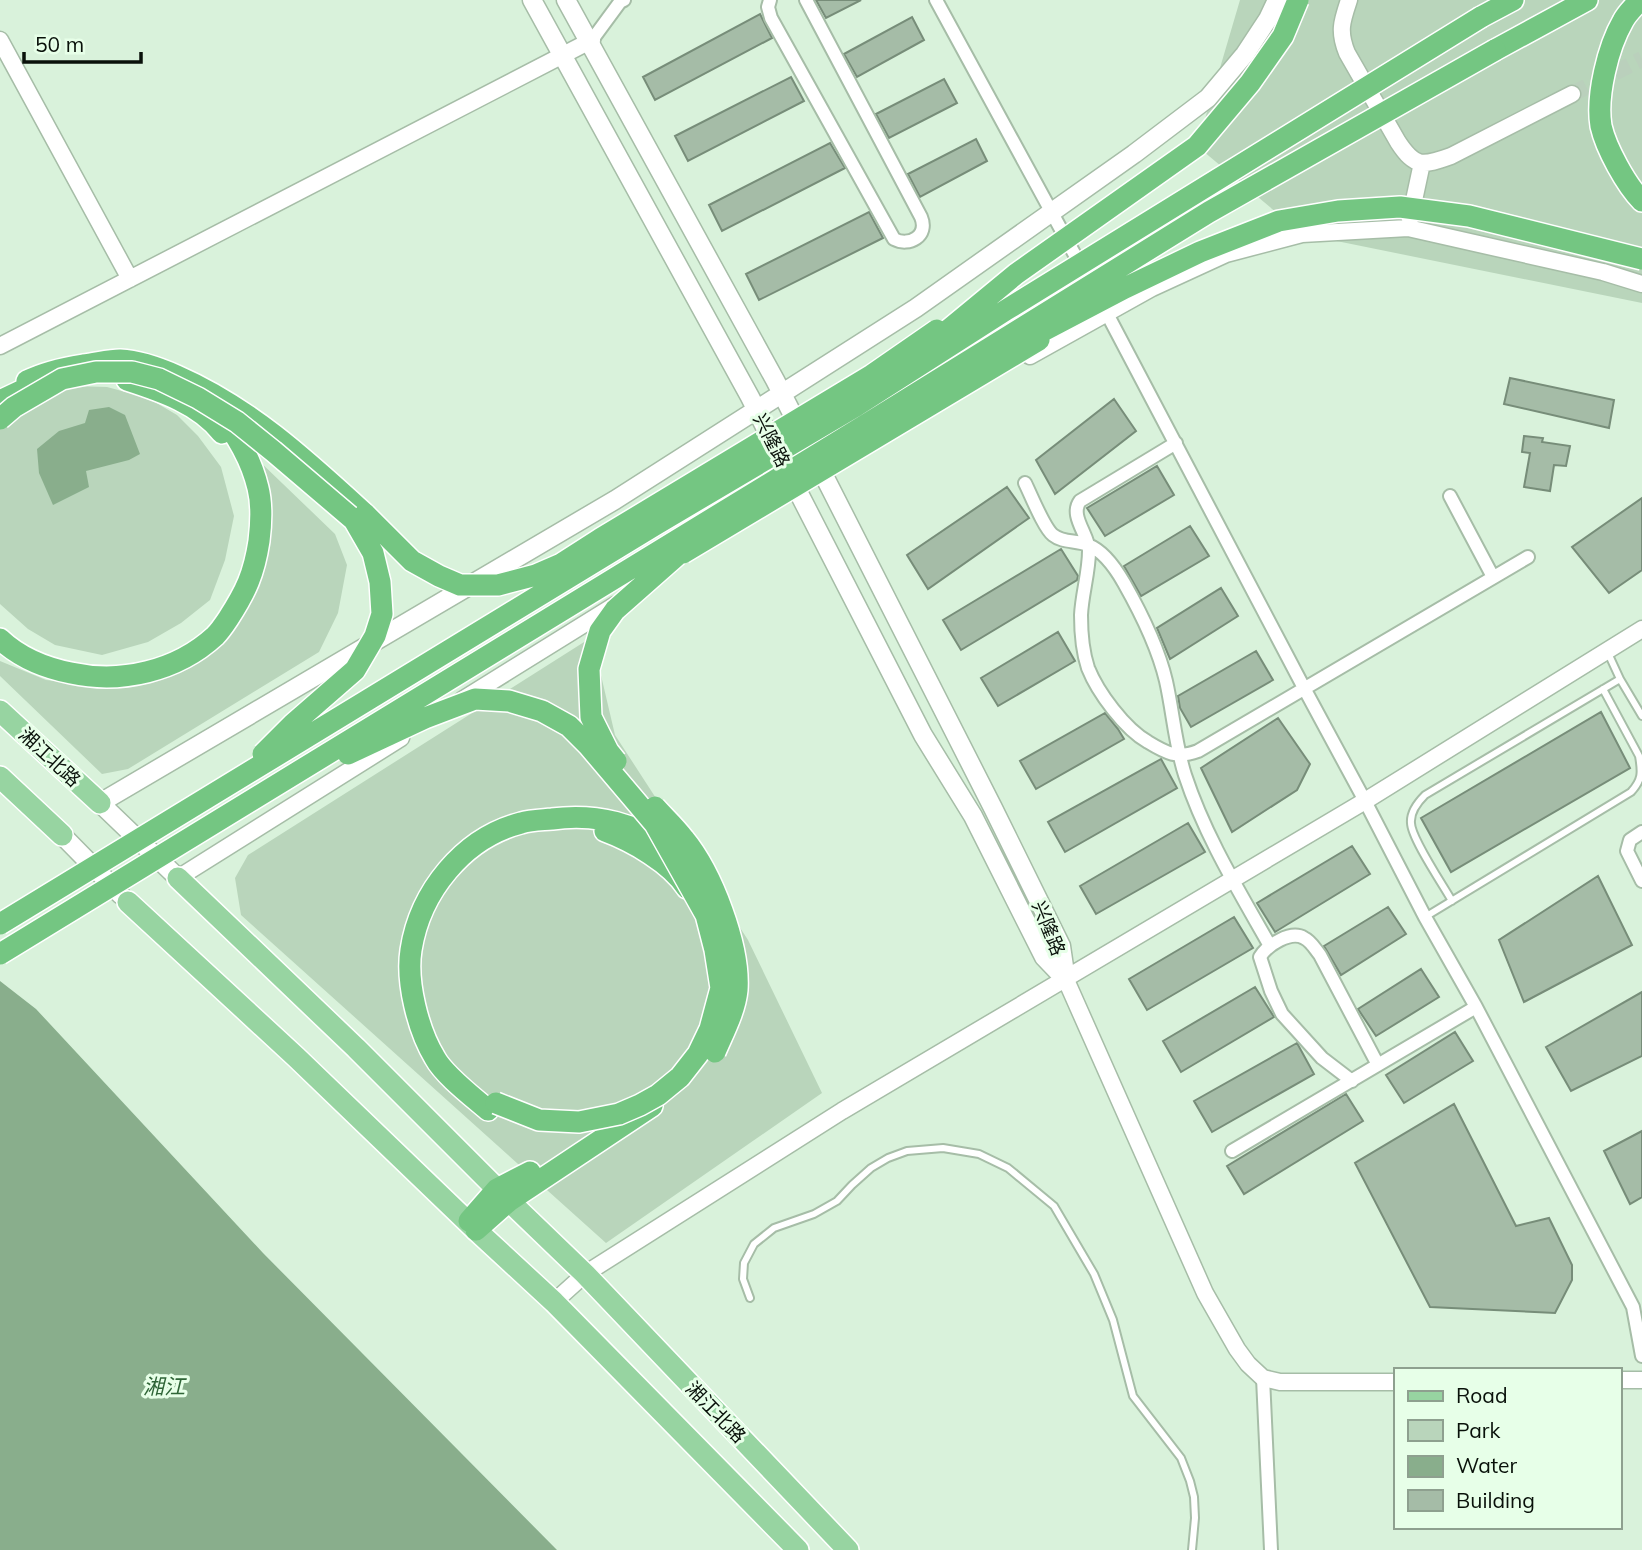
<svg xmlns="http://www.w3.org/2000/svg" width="1642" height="1550" font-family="Mulish,'Noto Sans SC',sans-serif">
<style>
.green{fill:#b9d5bb}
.water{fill:#89ae8c}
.building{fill:#a5bca7;stroke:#778d79;stroke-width:2}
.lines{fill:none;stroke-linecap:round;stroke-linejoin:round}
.tertiary-tunnel{stroke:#bad0bc;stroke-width:16;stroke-dasharray:16 8;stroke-linecap:butt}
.service-casing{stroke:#a6bda7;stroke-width:10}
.minor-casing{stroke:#a6bda7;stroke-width:16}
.tertiary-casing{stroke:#a6bda7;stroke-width:19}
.secondary-casing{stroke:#a6bda7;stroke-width:21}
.primary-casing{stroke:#fff;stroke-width:24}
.trunk-casing{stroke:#fff;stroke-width:24}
.service{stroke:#fff;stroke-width:6}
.minor{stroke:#fff;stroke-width:12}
.tertiary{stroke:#fff;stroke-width:16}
.secondary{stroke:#fff;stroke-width:18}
.primary{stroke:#97d4a1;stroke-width:21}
.trunk{stroke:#74c682;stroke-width:21}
.trunk-bridge-casing{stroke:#fff;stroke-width:24;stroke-linecap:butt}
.trunk-bridge{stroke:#74c682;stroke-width:21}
.labels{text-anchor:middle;stroke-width:6;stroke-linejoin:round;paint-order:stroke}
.street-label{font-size:19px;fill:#09110a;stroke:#e7ffe8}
.water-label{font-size:21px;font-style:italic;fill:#2f6537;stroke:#e7ffe8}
</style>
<rect width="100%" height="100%" fill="#d9f2db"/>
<path class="green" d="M1240,0h402v303l-340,-69 -105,-88z
M73,386l34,1 41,11 29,17 21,21 23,31 13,49 -9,44 -15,40 -29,23 -33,19 -46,13 -47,-10 -27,-16 -28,-25v-180l48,-31z
M256,458l79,76 12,31 -9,48 -19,39 -191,117 -26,5 -102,-98v-15l46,19 20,2h78l108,-91z
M592,637l23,98 133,205 74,153 -216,150 -365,-328 -6,-37 13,-23z"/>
<path class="water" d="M109,407l16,8 15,39 -11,6 -43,11 3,16 -36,18 -14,-32 -2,-24 22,-18 26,-8 4,-13z
M0,981l36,28 227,244 294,297h-557z"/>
<path class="building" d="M816,0h45l-35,18z
M760,14l12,24 -117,62 -12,-23z
M912,17l12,23 -67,37 -13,-23z
M791,77l13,24 -116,60 -13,-25z
M944,79l13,24 -68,35 -13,-24z
M976,139l11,22 -67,36 -12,-23z
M830,143l15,25 -123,63 -13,-26z
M869,212l14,26 -124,62 -13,-26z
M1510,378l104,22 -5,28 -105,-24z
M1114,399l22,32 -81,63 -19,-34z
M1524,436l19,2 -1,4 28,4 -4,20 -12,-1 -4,26 -26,-4 6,-34 -8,-1z
M1157,466l17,29 -69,41 -18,-28z
M1007,487l22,31 -101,71 -21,-34z
M1642,498v72l-33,23 -37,-46z
M1190,526l19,30 -68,40 -17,-30z
M1061,549l17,27 -1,4 -116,70 -18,-30z
M1221,588l17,28 -68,43 -13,-31z
M1058,632l17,29 -77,45 -17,-28z
M1256,651l17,29 -82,47 -11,-19 -2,-12z
M1601,712l29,56 -179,104 -30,-54z
M1105,713l13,16 6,10 -88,50 -16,-28z
M1278,718l32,46 -13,26 -65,42 -31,-64z
M1161,759l16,29 -112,64 -17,-30z
M1188,823l17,29 -109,62 -16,-28z
M1352,846l18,28 -95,58 -18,-29z
M1598,876l34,69 -108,57 -25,-62z
M1388,907l18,27 -65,41 -17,-29z
M1234,917l19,31 -106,62 -18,-31z
M1421,969l18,28 -63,39 -18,-27z
M1255,987l19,30 -93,55 -18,-31z
M1642,992v64l-71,35 -25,-44z
M1455,1032l18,29 -69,42 -18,-28z
M1297,1043l17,31 -102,58 -18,-31z
M1346,1094l17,27 -119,73 -17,-28z
M1454,1104l62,122 33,-8 23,47v15l-17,33 -125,-6 -75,-144z
M1642,1131v66l-12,7 -26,-53z"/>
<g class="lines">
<path class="tertiary-tunnel" d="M1572,94l70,-35"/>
<g class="service-casing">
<path id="service" d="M1608,653l12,26 22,37
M1452,901c-9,-16 -41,-63 -41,-78 -1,-11 7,-21 14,-28l195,-116
M1425,917l206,-125c11,-12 11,-19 8,-36l-36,-67
M750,1298l-7,-19 1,-16 10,-19 20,-16 40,-14 23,-13 15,-16 19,-17 17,-10 19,-7 36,-3 36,6 29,14 46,38 40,68 19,46 20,76 48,62 9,23 4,16 1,21 -3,32"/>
</g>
<g class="minor-casing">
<path id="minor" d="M770,0l-2,7 3,11 123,221c15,8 35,-3 27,-22l-115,-217
M936,0l158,290
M592,40l28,-38 4,-2
M1103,306l201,382 61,113 60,116 51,90 157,300 9,49
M1176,443l-96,58c-11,15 9,34 9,50 0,21 -7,43 -8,64 0,16 2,38 7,53 10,25 37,61 60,74 18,11 29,17 50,9l330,-194
M1025,483c6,12 19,45 28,52 10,8 23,5 35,10 16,6 28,24 36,38 17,30 34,64 42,98 7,31 9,63 19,94 20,61 54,116 85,171
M1450,496l43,81
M1642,832l-12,8 -3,11 15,30
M1352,1081l-30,-23 -40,-44 -11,-23 -11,-34c7,-12 31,-27 44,-19 7,3 11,11 16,17l58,110
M1232,1151l244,-144
M1263,1378l8,172"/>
</g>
<g class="tertiary-casing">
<path id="tertiary" d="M1349,0c-7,21 -11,31 -2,53l51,89c17,26 25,24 53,14l121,-62
M0,40l130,239
M1410,219l12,-56
M0,346l592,-306
M1030,356l122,-68 74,-34 76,-20 106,-6 195,44 39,12
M462,700l153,-95
M178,878l223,-140
M1066,980l139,313 32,56 11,15 15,14 17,4h115
M554,1302l31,-28 257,-163 523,-310 277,-172
M1619,1380h23"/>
</g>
<g class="secondary-casing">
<path id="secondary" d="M532,0l218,397 26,52
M566,0l209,380 27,53
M815,458l178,350 68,138 5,34
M789,474l134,261 50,81 71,141 22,23
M62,835l59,60
M178,878l-78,-75 515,-303 301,-192 218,-154 74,-56 37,-44 23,-35 9,-19"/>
</g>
<g class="primary-casing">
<path id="primary" d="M0,711l100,92
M0,777l62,58
M178,878l178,170 153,153 76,73 263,276
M128,902l168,155 180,173 78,72 244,248"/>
</g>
<g class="trunk-casing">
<path id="trunk" d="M1640,0c-6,7 -13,13 -17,21 -15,26 -27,75 -22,105 5,22 25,59 41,75
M1481,17l32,-17
M1495,50l92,-50
M127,380c34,11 73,24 95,53
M27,381c18,-9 37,-13 56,-16 12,-1 25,-5 37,-5 20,1 39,8 57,16 73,32 129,84 188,138
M0,401l42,-20
M0,639c19,18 46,29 71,34 50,11 106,-2 144,-37 5,-5 9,-11 13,-17 18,-28 26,-45 31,-78 2,-16 3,-37 -1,-53 -7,-30 -23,-56 -42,-79
M605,831c27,10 66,32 82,57
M488,1110c-15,-13 -44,-35 -53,-52 -17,-28 -29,-76 -24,-108 9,-58 52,-112 110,-127 10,-3 21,-3 31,-4 44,-6 86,5 121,31
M469,1221l28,-32 33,-17
M476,1230l33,-29 143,-95"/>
</g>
<use href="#service" class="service"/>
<use href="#minor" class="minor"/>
<use href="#tertiary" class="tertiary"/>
<use href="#secondary" class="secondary"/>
<use href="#primary" class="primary"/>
<use href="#trunk" class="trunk"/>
<g class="trunk-bridge-casing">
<path id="trunk-bridge" d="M1024,341l101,-53 75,-36 79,-31 59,-10 62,-4 69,9 173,43
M930,345l86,-71 181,-128 53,-63 33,-47 15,-36
M0,419l14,-12 48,-28 34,-7h36l27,7 39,19 39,24 36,29 81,69 19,33 7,29 2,32 -7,22 -20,34 -62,54 -30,30
M365,514l47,47 27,15 21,9h38l38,-10 37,-16
M683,553l356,-213
M561,564l39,-25 272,-164 65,-45
M348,754l77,-36 50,-19 34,2 33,10 27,15 19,19 67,79 51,91 9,35 6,38 -11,41 -12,25 -18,23 -22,18 -18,10 -21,9 -40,8 -40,-2 -43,-17
M616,761l-8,-10 -17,-34 -2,-48 11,-38 15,-21 76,-67
M655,807c9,10 20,20 29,32 28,34 56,107 53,151 -2,21 -14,43 -22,62
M0,924l655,-399 201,-119 150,-96 475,-293
M0,954l867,-530 342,-212 286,-162"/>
</g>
<use href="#trunk-bridge" class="trunk-bridge"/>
</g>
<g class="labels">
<g class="street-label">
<text transform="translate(772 440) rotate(63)" y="7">兴隆路</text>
<text transform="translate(50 757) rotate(43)" y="7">湘江北路</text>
<text transform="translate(1049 928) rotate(68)" y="7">兴隆路</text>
<text transform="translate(716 1412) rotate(46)" y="7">湘江北路</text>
</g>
<g class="water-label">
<text x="164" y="1394">湘江</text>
</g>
</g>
<rect x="1394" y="1368" width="228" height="161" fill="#e7ffe8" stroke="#8ea08f" stroke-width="2"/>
<rect x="1408" y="1391" width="35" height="10" fill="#97d4a1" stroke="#8ea08f" stroke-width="2"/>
<text x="1456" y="1403" font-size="21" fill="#09110a">Road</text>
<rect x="1408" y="1420" width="35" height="21" fill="#b9d5bb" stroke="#8ea08f" stroke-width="2"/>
<text x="1456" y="1438" font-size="21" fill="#09110a">Park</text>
<rect x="1408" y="1456" width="35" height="21" fill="#89ae8c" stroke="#8ea08f" stroke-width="2"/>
<text x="1456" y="1473" font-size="21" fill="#09110a">Water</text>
<rect x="1408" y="1490" width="35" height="21" fill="#a5bca7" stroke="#8ea08f" stroke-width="2"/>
<text x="1456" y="1508" font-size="21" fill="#09110a">Building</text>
<path d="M24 52v10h117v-10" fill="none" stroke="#09110a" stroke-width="3.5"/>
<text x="35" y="52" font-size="21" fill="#09110a" stroke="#e7ffe8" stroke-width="5" paint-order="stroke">50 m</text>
</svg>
